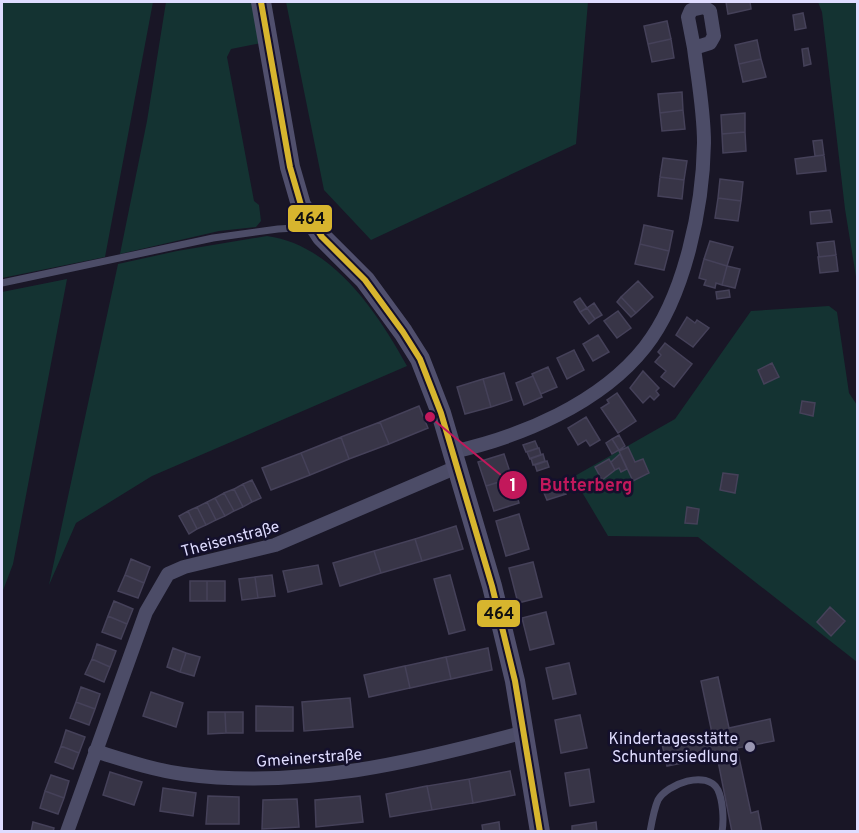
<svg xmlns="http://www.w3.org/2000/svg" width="859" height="833" font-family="Overpass,sans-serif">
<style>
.green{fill:#143332}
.building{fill:#383547;stroke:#454159;stroke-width:1.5}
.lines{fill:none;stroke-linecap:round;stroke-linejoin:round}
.lane{stroke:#4c4c67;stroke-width:7}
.street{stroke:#4c4c67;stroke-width:14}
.secondary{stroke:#504f6d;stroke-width:20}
.bus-1-casing{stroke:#14102c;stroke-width:10}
.bus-1{stroke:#d7b52e;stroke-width:6}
.poi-dot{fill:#9a97b3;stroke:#14102c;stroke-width:2}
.labels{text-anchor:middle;stroke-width:5;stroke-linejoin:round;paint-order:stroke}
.street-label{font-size:16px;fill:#dfdcff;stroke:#14102c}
.poi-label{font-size:16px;fill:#dfdcff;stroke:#14102c;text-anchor:end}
.leader{fill:none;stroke:#c2185b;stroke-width:2}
.callout-dot{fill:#c2185b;stroke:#14102c;stroke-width:2}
.mark-label{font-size:18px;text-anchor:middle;font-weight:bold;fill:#fff}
.callout-label{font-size:18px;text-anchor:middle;font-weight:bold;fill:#c2185b;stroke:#14102c;stroke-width:5;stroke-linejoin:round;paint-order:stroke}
.line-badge{stroke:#14102c;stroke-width:2}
.pale-badge-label{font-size:16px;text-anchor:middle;font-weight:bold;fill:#111}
</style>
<rect width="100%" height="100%" fill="#191626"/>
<path class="green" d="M2,2h151l-48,255 -103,21z
M166,2h87l8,41 -30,6 -4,8 27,144 5,4 2,16 -5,6 -37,4 -99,23 27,-133z
M286,2h302l-12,142 -205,96 -47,-50z
M818,2h39v281l-12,-74 -23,-197z
M267,236c66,9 110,76 140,130l-255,110 -76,47 -27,62 69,-321 59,-13z
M67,279l-54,285 -11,29v-301z
M829,306l8,6 12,81 8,12v257l-159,-125 -90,-1 -35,-59 102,-58 76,-108z"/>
<path class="building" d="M726,2h24l1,7 -23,5z
M803,13l3,15 -11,2 -2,-15z
M667,21l4,18 -23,5 -4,-18z
M671,39l3,19 -22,4 -4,-18z
M757,40l4,19 -22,5 -4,-19z
M808,48l3,16 -7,2 -2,-17z
M761,59l5,18 -23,5 -4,-18z
M682,92l1,18 -23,3 -2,-19z
M683,110l2,19 -23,2 -2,-18z
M745,113v19l-23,2 -1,-19z
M745,132l1,19 -23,2 -1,-19z
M822,140l2,15 -9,1 -2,-15z
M824,155l2,16 -29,3 -2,-15z
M663,158l24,3 -3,19 -24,-3z
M660,177l24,3 -2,19 -24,-3z
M720,179l23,3 -2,19 -23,-3z
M718,198l23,3 -3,20 -23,-3z
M830,210l2,12 -21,2 -1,-12z
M644,225l29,6 -4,20 -29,-7z
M710,241l23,6 -6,19 -23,-7z
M834,241l2,14 -17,2 -2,-14z
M640,244l29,7 -5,19 -29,-6z
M836,255l2,16 -18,2 -2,-16z
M704,259l23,7 -5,19 -6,-2 -1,5 -11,-3 2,-5 -7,-2z
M727,266l13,3 -5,19 -13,-3z
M638,281l15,16 -17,16 -15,-16z
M729,290l1,7 -13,2 -1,-7z
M621,297l15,16 -5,4 -14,-15z
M580,298l7,10 -7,4 -6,-10z
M594,303l8,12 -7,4 -8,-11z
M587,308l8,11 -6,5 -9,-12z
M618,311l13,17 -14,10 -13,-17z
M687,317l8,6 2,-3 12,8 -16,19 -17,-12z
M598,335l11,17 -16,9 -10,-17z
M665,343l27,21 -18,23 -13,-10 5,-6 -11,-9 6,-7 -3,-3z
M574,350l10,20 -17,9 -10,-21z
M772,363l7,14 -15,7 -6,-14z
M548,367l9,20 -16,7 -9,-20z
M643,371l16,17 -3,3 3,4 -5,5 -4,-4 -7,7 -13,-15z
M504,373l8,27 -21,7 -8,-28z
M533,376l9,21 -18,8 -8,-22z
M483,379l8,28 -26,7 -8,-27z
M617,393l19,28 -18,12 -17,-25 8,-5 -2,-3z
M802,401l13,2 -2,13 -13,-3z
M419,406l9,22 -39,16 -9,-22z
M586,417l14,23 -10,6 -4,-6 -8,5 -10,-17z
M380,422l9,22 -40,15 -8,-22z
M619,435l6,11 -6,4 -7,-11z
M341,437l8,22 -39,16 -9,-22z
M612,439l7,11 -7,4 -6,-11z
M535,441l3,7 -12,4 -3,-7z
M628,447l7,15 8,-3 6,14 -16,8 -14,-30z
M539,448l2,7 -11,4 -3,-7z
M301,453l9,22 -39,15 -9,-22z
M504,454l8,24 -26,8 -8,-24z
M543,454l2,7 -12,4 -2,-7z
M620,454l7,15 -6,3 -2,-4 -4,2 -4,-8z
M609,459l6,11 -13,10 -7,-13z
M547,461l2,6 -12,4 -2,-6z
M723,473l15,2 -3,18 -15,-3z
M512,478l7,25 -25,8 -8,-25z
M252,480l9,18 -9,4 -9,-18z
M243,484l9,18 -9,5 -9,-18z
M562,487l4,7 -19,6 -3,-7z
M234,489l9,18 -9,4 -10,-18z
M224,493l10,18 -9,5 -10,-18z
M215,498l10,18 -9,4 -9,-18z
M207,502l9,18 -10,5 -9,-18z
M197,507l9,18 -9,4 -9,-18z
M687,507l12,2 -2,15 -12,-1z
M188,511l9,18 -8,5 -10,-18z
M519,514l10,35 -23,7 -10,-35z
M456,526l7,23 -41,12 -7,-22z
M415,539l7,22 -41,12 -7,-22z
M374,551l7,22 -41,13 -7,-23z
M131,559l19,8 -6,16 -19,-8z
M533,562l9,35 -24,6 -9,-35z
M318,565l4,19 -34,8 -5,-21z
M125,575l19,8 -6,15 -20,-7z
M272,575l3,21 -17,2 -3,-21z
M450,575l15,55 -16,4 -15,-55z
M255,577l3,21 -16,2 -3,-21z
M190,581h17v20h-17z
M207,581h18v20h-18z
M114,601l19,8 -6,15 -19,-8z
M830,607l15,14 -14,15 -14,-14z
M546,612l8,32 -24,6 -8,-32z
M108,616l19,8 -6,15 -19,-7z
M97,644l19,7 -6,16 -18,-8z
M173,648l13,5 -6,19 -13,-5z
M488,648l4,22 -41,9 -5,-22z
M186,653l14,4 -6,19 -14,-4z
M446,657l5,22 -41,9 -5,-22z
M92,659l18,8 -6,15 -19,-8z
M569,663l7,31 -23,5 -7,-31z
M405,666l5,22 -41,9 -5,-22z
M718,677l11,51 41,-9 4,22 -37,7 14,65 7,-2 4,21h-30l-15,-76 -50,10 -5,-22 50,-11 -11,-52z
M81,687l19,7 -5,15 -19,-7z
M151,692l32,11 -7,24 -33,-11z
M350,698l3,29 -49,4 -2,-29z
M76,702l19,7 -6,16 -19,-7z
M256,706l37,1v24h-37z
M208,712h17l1,21 -18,1z
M225,712h18v21h-17z
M580,715l7,33 -26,5 -6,-33z
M66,730l19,7 -6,16 -18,-7z
M61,746l18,7 -6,16 -18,-7z
M589,769l5,33 -24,4 -5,-33z
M510,771l5,24 -42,8 -4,-24z
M110,772l32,10 -8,23 -31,-10z
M51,775l18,6 -5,17 -19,-7z
M469,779l4,24 -41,7 -5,-24z
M427,786l5,24 -42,7 -4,-23z
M163,788l33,5 -3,23 -33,-5z
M45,791l19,7 -6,16 -18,-6z
M208,796l31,1v27h-33z
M360,796l3,26 -47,5 -1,-27z
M297,799l2,28 -37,2 1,-29z
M33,822l21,6 -1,4h-22z
M499,822l1,10h-17l-1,-7z
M596,822l1,10h-25v-6z"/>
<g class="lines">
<path class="lane" d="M2,283l211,-45 65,-9 17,-1 14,-10
M650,832c2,-11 4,-23 8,-32 9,-16 49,-31 60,-10 5,11 6,30 4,42"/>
<path class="street" d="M452,452c69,-15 149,-49 193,-105 40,-51 58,-141 59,-204 0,-32 -6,-64 -10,-95l16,-5 4,-7 -4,-25 -6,-4 -13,3 -3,7 6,31
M95,751c29,9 58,19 88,23 115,16 232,-12 342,-42
M67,832l79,-220 22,-38 16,-7 91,-22 182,-78"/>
<path class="secondary" d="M261,2l29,165 11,38 21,32 43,43 38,52 17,27 21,54 51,173 23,95 25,151"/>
<g class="bus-1-casing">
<path id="bus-1" d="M261,2l29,165 11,38 21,32 43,43 38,52 17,27 21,54 51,173 23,95 25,151"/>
</g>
<use href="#bus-1" class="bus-1"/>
</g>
<circle class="poi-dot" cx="750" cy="747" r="6"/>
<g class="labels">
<g class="street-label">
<text transform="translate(230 538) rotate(-15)" y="6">Theisenstraße</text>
<text transform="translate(309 757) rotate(-4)" y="6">Gmeinerstraße</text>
</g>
<g class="poi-label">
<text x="738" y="744">Kindertagesstätte<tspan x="738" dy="18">Schuntersiedlung</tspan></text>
</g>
</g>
<path class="leader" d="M430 417L513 485"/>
<g class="callout-dot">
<circle cx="430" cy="417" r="6"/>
<circle cx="513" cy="485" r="15"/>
</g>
<g class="mark-label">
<text x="513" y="491">1</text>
</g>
<g class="callout-label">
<text x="586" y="491">Butterberg</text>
</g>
<g class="line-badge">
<rect x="287" y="204" width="46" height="29" rx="6" fill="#d7b52e"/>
<rect x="476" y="599" width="45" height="29" rx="6" fill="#d7b52e"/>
</g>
<g class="pale-badge-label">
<text x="310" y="224">464</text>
<text x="499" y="619">464</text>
</g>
<rect width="859" height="833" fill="none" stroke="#dfdcff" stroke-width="6"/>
</svg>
